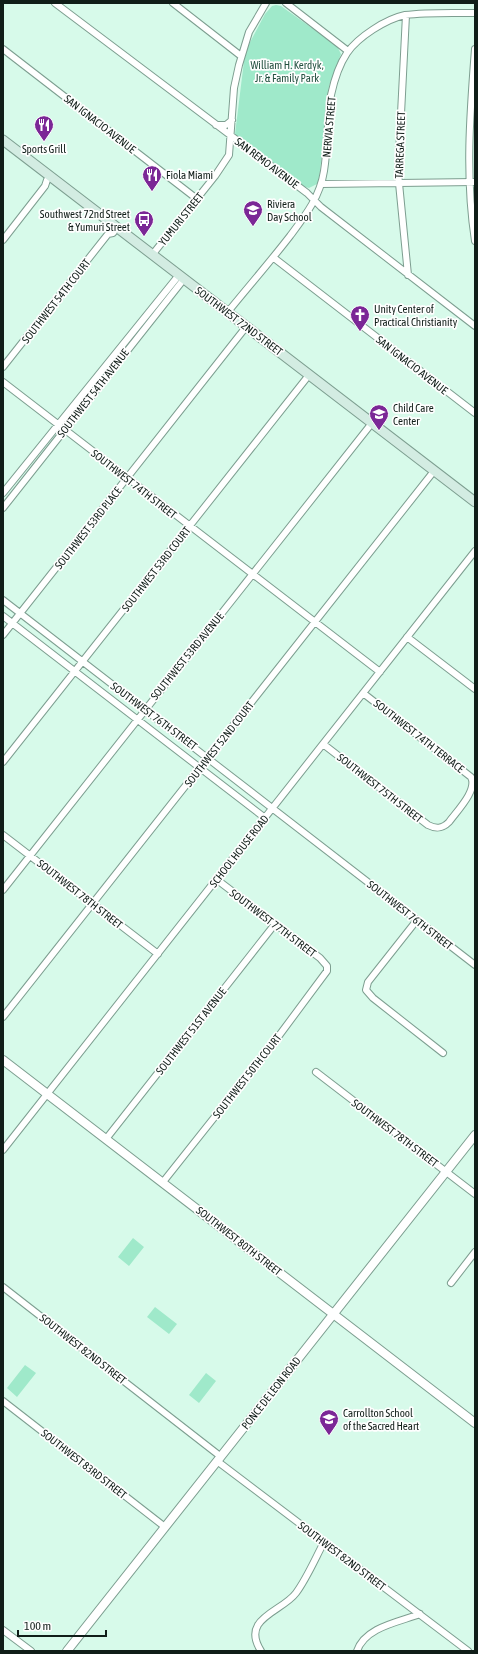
<svg xmlns="http://www.w3.org/2000/svg" width="478" height="1654" font-family="'Asap Condensed',sans-serif">
<style>
.green{fill:#9fe9ca}
.lines{fill:none;stroke-linecap:round;stroke-linejoin:round}
.minor-casing{stroke:#7d9e90;stroke-width:8}
.tertiary-casing{stroke:#7d9e90;stroke-width:10}
.secondary-casing{stroke:#7d9e90;stroke-width:11}
.minor{stroke:#fff;stroke-width:6}
.tertiary{stroke:#fff;stroke-width:8}
.secondary{stroke:#d3ece2;stroke-width:9}
.labels{text-anchor:middle;stroke-width:3.5;stroke-linejoin:round;paint-order:stroke}
.park-label{font-size:11px;fill:#245140;stroke:#fefefe}
.street-label{font-size:11px;fill:#101d18;stroke:#fefefe}
.poi-label{font-size:11px;fill:#101d18;stroke:#fefefe;text-anchor:start}
</style>
<rect width="100%" height="100%" fill="#d7faea"/>
<path class="green" d="M276,5l5,1 56,40 4,8 -12,32 -10,95 -2,3 -8,4 -7,-2 -65,-48 -2,-4 9,-73 4,-15 17,-32 7,-8z
M133,1238l11,9 -15,19 -11,-9z
M155,1307l22,17 -8,10 -22,-17z
M25,1365l11,8 -19,24 -10,-9z
M206,1373l10,8 -17,22 -10,-8z"/>
<g class="lines">
<g class="minor-casing">
<path id="minor" d="M55,3l252,190 14,14 154,119
M173,3l68,53
M286,3l62,48
M406,15l-8,158 10,102
M3,49l194,150
M475,49c-5,65 -10,127 0,192
M216,125h10l6,-5
M321,184l154,-2
M3,240l42,-54 2,-6 2,-4
M152,255l63,-79 14,-21 5,-67 5,-23 10,-33 17,-29
M274,258l201,155
M227,313c21,-26 43,-51 63,-77 15,-20 30,-39 34,-65 4,-25 3,-51 7,-76 3,-14 8,-30 16,-42 11,-16 39,-34 58,-38 23,-3 47,-2 70,-2
M3,367l105,-133 5,-1 4,-5
M3,382l377,290
M3,493l176,-218
M3,508l181,-229
M3,600l472,365
M3,616l262,202
M3,635l243,-308
M407,637l68,52
M323,744l105,81c8,4 14,4 21,-3 8,-11 29,-32 22,-45l-108,-84
M3,762l306,-387
M3,835l155,119
M3,890l369,-467
M417,920l-49,62 -2,8 7,8 70,55
M3,1017l431,-546
M316,1072l159,122
M106,1139l169,-215
M3,1150l472,-599
M163,1182l112,-141 52,-70v-5l-7,-8 -104,-79
M451,1283l24,-31
M3,1287l217,169
M3,1401l162,126
M217,1461l251,190
M3,1630l28,21
M261,1651c-21,-33 21,-39 35,-58 11,-15 19,-34 28,-51
M357,1651c8,-24 42,-29 63,-37"/>
</g>
<g class="tertiary-casing">
<path id="tertiary" d="M3,1060l472,363
M67,1651l408,-516"/>
</g>
<g class="secondary-casing">
<path id="secondary" d="M3,140l472,362"/>
</g>
<use href="#minor" class="minor"/>
<use href="#tertiary" class="tertiary"/>
<use href="#secondary" class="secondary"/>
</g>
<defs>
<g id="restaurant-pin" transform="scale(1)"><path d="M0 17L-7.5 6A9.5 9.5 0 1 1 7.5 6Z" fill="#7b2796" stroke="#fefefe"/><path d="M-5-6h1v4h1v-4h1v4h1v-4h1v5L-1.5 .5V6h-2V.5L-5-1ZM5-6V6H3V1.5H1.5Q1.5-4 5-6Z" fill="#fff"/></g>
<g id="school-pin" transform="scale(1)"><path d="M0 17L-7.5 6A9.5 9.5 0 1 1 7.5 6Z" fill="#7b2796" stroke="#fefefe"/><path d="M0-5L7-2L0 1L-7-2ZM-4 1L0 2.5L4 1V4Q0 6-4 4Z" fill="#fff"/></g>
<g id="bus-pin" transform="scale(1)"><path d="M0 17L-7.5 6A9.5 9.5 0 1 1 7.5 6Z" fill="#7b2796" stroke="#fefefe"/><path d="M-5-6H5V4H4V6H2V4H-2V6H-4V4H-5ZM-3.5-4V0h7V-4ZM-3.5 1.2v1.5H-2V1.2ZM2 1.2v1.5H3.5V1.2Z" fill="#fff"/></g>
<g id="church-pin" transform="scale(1)"><path d="M0 17L-7.5 6A9.5 9.5 0 1 1 7.5 6Z" fill="#7b2796" stroke="#fefefe"/><path d="M-1.2-6h2.4v3.5h3.3v2.4h-3.3V6h-2.4V-.1h-3.3v-2.4h3.3Z" fill="#fff"/></g>
</defs>
<g fill-rule="evenodd">
<use href="#restaurant-pin" x="44" y="125"/>
<use href="#restaurant-pin" x="152" y="175"/>
<use href="#school-pin" x="253" y="210"/>
<use href="#bus-pin" x="144" y="220"/>
<use href="#church-pin" x="360" y="315"/>
<use href="#school-pin" x="379" y="414"/>
<use href="#school-pin" x="329" y="1419"/>
</g>
<g class="labels">
<g class="park-label">
<text x="287" y="69">William H. Kerdyk,<tspan x="287" dy="13">Jr. &amp; Family Park</tspan></text>
</g>
<g class="street-label">
<text transform="translate(100 124) rotate(38)" y="4">SAN IGNACIO AVENUE</text>
<text transform="translate(329 127) rotate(-85)" y="4">NERVIA STREET</text>
<text transform="translate(400 145) rotate(-88)" y="4">TARREGA STREET</text>
<text transform="translate(267 163) rotate(37)" y="4">SAN REMO AVENUE</text>
<text transform="translate(181 219) rotate(-51)" y="4">YUMURI STREET</text>
<text transform="translate(56 301) rotate(-52)" y="4">SOUTHWEST 54TH COURT</text>
<text transform="translate(239 321) rotate(37)" y="4">SOUTHWEST 72ND STREET</text>
<text transform="translate(412 365) rotate(38)" y="4">SAN IGNACIO AVENUE</text>
<text transform="translate(93 393) rotate(-52)" y="4">SOUTHWEST 54TH AVENUE</text>
<text transform="translate(134 484) rotate(38)" y="4">SOUTHWEST 74TH STREET</text>
<text transform="translate(88 528) rotate(-52)" y="4">SOUTHWEST 53RD PLACE</text>
<text transform="translate(156 569) rotate(-52)" y="4">SOUTHWEST 53RD COURT</text>
<text transform="translate(187 656) rotate(-51)" y="4">SOUTHWEST 53RD AVENUE</text>
<text transform="translate(154 716) rotate(37)" y="4">SOUTHWEST 76TH STREET</text>
<text transform="translate(419 736) rotate(38)" y="4">SOUTHWEST 74TH TERRACE</text>
<text transform="translate(219 744) rotate(-52)" y="4">SOUTHWEST 52ND COURT</text>
<text transform="translate(380 788) rotate(38)" y="4">SOUTHWEST 75TH STREET</text>
<text transform="translate(239 851) rotate(-52)" y="4">SCHOOL HOUSE ROAD</text>
<text transform="translate(80 894) rotate(38)" y="4">SOUTHWEST 78TH STREET</text>
<text transform="translate(410 915) rotate(38)" y="4">SOUTHWEST 76TH STREET</text>
<text transform="translate(273 923) rotate(37)" y="4">SOUTHWEST 77TH STREET</text>
<text transform="translate(191 1031) rotate(-52)" y="4">SOUTHWEST 51ST AVENUE</text>
<text transform="translate(247 1076) rotate(-52)" y="4">SOUTHWEST 50TH COURT</text>
<text transform="translate(395 1133) rotate(37)" y="4">SOUTHWEST 78TH STREET</text>
<text transform="translate(239 1241) rotate(38)" y="4">SOUTHWEST 80TH STREET</text>
<text transform="translate(83 1349) rotate(38)" y="4">SOUTHWEST 82ND STREET</text>
<text transform="translate(271 1393) rotate(-52)" y="4">PONCE DE LEON ROAD</text>
<text transform="translate(84 1464) rotate(38)" y="4">SOUTHWEST 83RD STREET</text>
<text transform="translate(342 1556) rotate(37)" y="4">SOUTHWEST 82ND STREET</text>
</g>
<g class="poi-label">
<text x="44" y="153" text-anchor="middle">Sports Grill</text>
<text x="166" y="179">Fiola Miami</text>
<text x="267" y="208">Riviera<tspan x="267" dy="13">Day School</tspan></text>
<text x="130" y="218" text-anchor="end">Southwest 72nd Street<tspan x="130" dy="13">&amp; Yumuri Street</tspan></text>
<text x="374" y="313">Unity Center of<tspan x="374" dy="13">Practical Christianity</tspan></text>
<text x="393" y="412">Child Care<tspan x="393" dy="13">Center</tspan></text>
<text x="343" y="1417">Carrollton School<tspan x="343" dy="13">of the Sacred Heart</tspan></text>
</g>
</g>
<rect width="478" height="1654" fill="none" stroke="#101d18" stroke-width="8"/>
<path d="M18 1630v6h88v-6" fill="none" stroke="#101d18" stroke-width="2"/>
<text x="24" y="1630" font-size="12" fill="#101d18" stroke="#fefefe" stroke-width="3" paint-order="stroke">100 m</text>
</svg>
